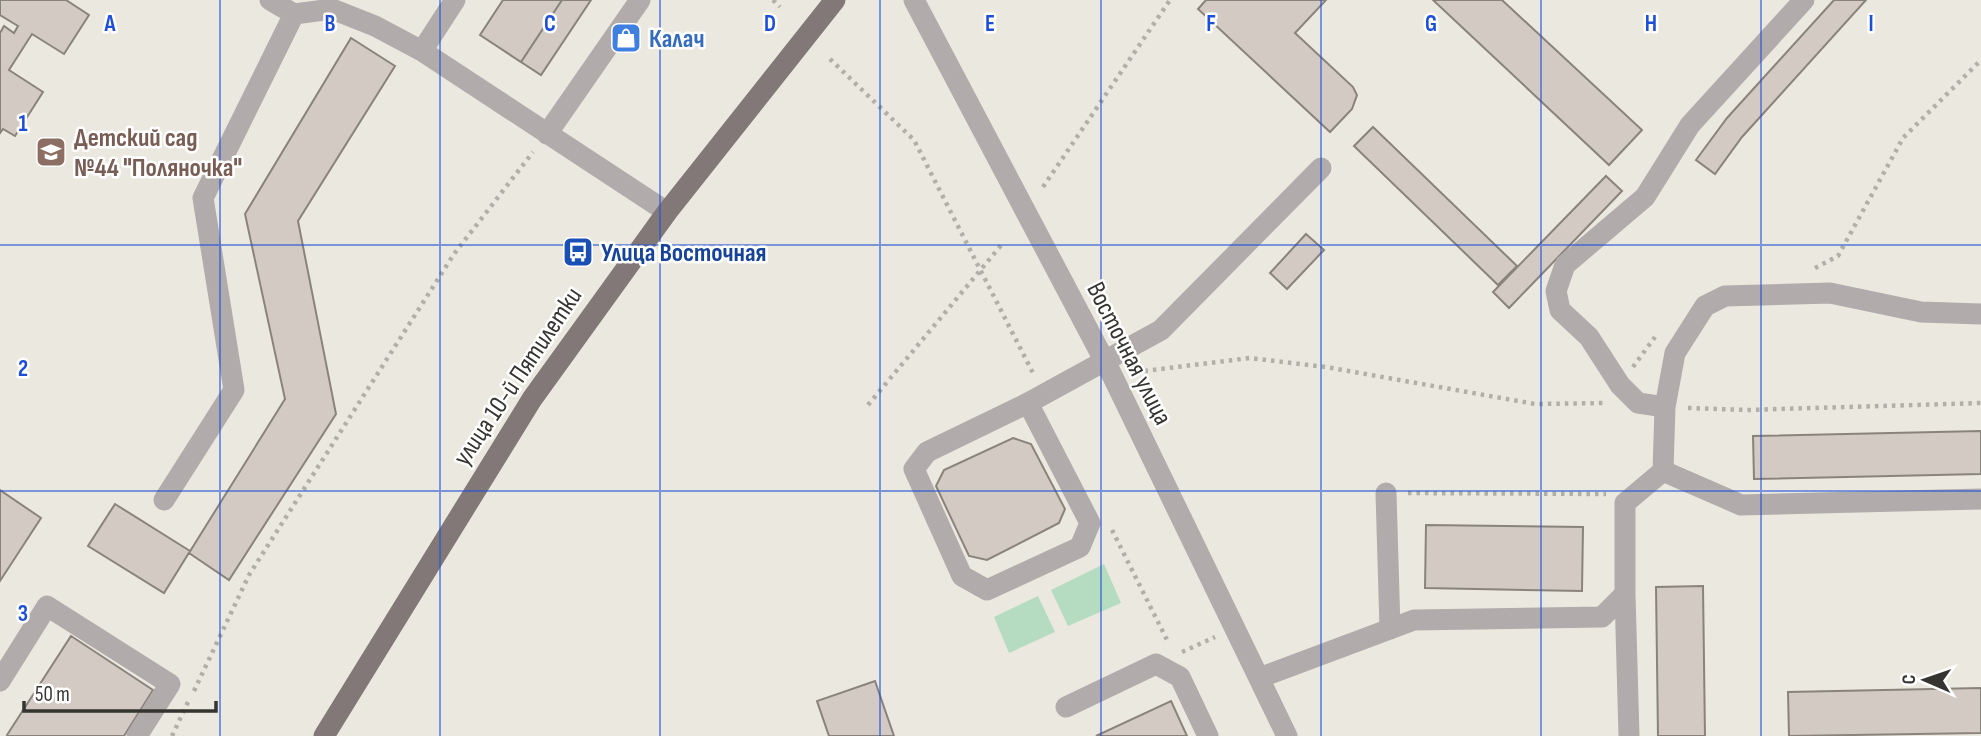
<svg xmlns="http://www.w3.org/2000/svg" width="1981" height="736" font-family="'Sofia Sans Condensed',sans-serif">
<style>
.green{fill:#b5dbc1}
.building{fill:#d2cac3;stroke:#8a837c;stroke-width:2}
.lines{fill:none;stroke-linecap:round;stroke-linejoin:round}
.path{stroke:#b1afa7;stroke-width:4.5;stroke-dasharray:3.5 5;stroke-linecap:butt}
.minor{stroke:#b1abab;stroke-width:21}
.major{stroke:#817877;stroke-width:21}
.grid{fill:none;stroke:#1d4ed8;stroke-width:2;stroke-opacity:0.55}
.labels{text-anchor:middle;stroke-width:5;stroke-linejoin:round;paint-order:stroke}
.shop-label{font-size:26px;font-weight:bold;fill:#366cbe;stroke:#fff;text-anchor:start}
.education-label{font-size:26px;font-weight:bold;fill:#785e54;stroke:#fff;text-anchor:start}
.transit-label{font-size:26px;font-weight:bold;fill:#164399;stroke:#fff;text-anchor:start}
.street-label{font-size:26px;fill:#353430;stroke:#fff}
.grid-label{font-size:23px;text-anchor:middle;font-weight:bold;fill:#1d4ed8;stroke:#fff;stroke-width:5;stroke-linejoin:round;paint-order:stroke}
</style>
<rect width="100%" height="100%" fill="#ebe9df"/>
<path class="green" d="M1104,564l17,39 -53,23 -17,-36z
M1038,596l17,36 -46,21 -15,-36z"/>
<path class="building" d="M0,0h66l23,15 -25,39 -32,-20 -23,36 34,22 -28,44 -12,-7 -3,4v-100l4,-7 10,7 4,-7 -18,-11z
M503,0h59l-41,62 -41,-27z
M562,0h29l-50,75 -20,-13z
M1206,0h120l-31,33 58,54 4,8 -5,14 -22,23 -132,-123z
M1433,0h69l140,130 -33,35z
M1834,0h32l-124,137 -27,37 -19,-14 31,-42z
M351,38l44,28 -97,155 38,193 -107,166 -40,-27 96,-154 -40,-185z
M1373,127l144,139 -19,19 -144,-139z
M1606,176l16,15 -113,117 -16,-16z
M1306,234l18,16 -37,39 -17,-16z
M1981,431v43l-227,5 -1,-43z
M1013,438l18,6 34,65 -6,14 -72,37 -18,-4 -33,-70 8,-16z
M0,490l41,28 -41,63z
M115,504l75,47 -26,42 -76,-47z
M1426,525l157,2 -1,64 -157,-3z
M1703,586l2,150h-47l-2,-149z
M71,636l82,54 -29,46h-115l-2,-1z
M875,681l19,55h-65l-12,-35z
M1981,688v45l-192,3 -1,-44z
M1171,701l16,35h-91z"/>
<g class="lines">
<path class="path" d="M773,0l7,7
M830,59l84,81 120,235
M1043,187l127,-187
M1815,268l23,-12 65,-118 78,-78
M1633,367l22,-30
M1136,372l114,-14 76,9 209,37 71,-1
M868,405l135,-162
M1688,408l59,2 234,-7
M1408,493l198,1
M1112,530l57,114
M1182,652l33,-15
M194,691l55,-116 205,-321 79,-102
M172,736l16,-34"/>
<path class="minor" d="M270,0l24,14 38,-5 43,17 47,25 245,161
M914,0l198,375 175,361
M422,51l33,-51
M547,134l93,-134
M1028,403l62,120 -10,24 -93,43 -25,-14 -48,-107 13,-17 101,-49 133,-73 160,-162
M1665,407l-27,-4 -18,-18 -31,-48 -29,-27 -4,-19 9,-26 80,-68 45,-72 114,-125
M1663,471l78,34 240,-6
M1386,493l4,136
M164,500l70,-110 -31,-192 91,-184
M1625,594l4,142
M1259,678l155,-58 188,-3 23,-23v-91l38,-32 2,-64 10,-54 30,-47 20,-10 105,-3 91,19 60,2
M0,681l47,-75 123,78 -33,52
M1066,707l90,-43 24,13 28,59"/>
<path class="major" d="M324,736l208,-337 135,-187 168,-212"/>
</g>
<path class="grid" d="M220,0v736M440,0v736M660,0v736M880,0v736M1101,0v736M1321,0v736M1541,0v736M1761,0v736M0,245h1981M0,491h1981"/>
<defs>
<g id="shop-square" transform="scale(1.575)"><rect x="-9" y="-9" width="18" height="18" rx="4" fill="#3f7fe0" stroke="#fff"/><path d="M-5-2.5h2.3a2.7 3.5 0 0 1 5.4 0H5L5.5 6h-11ZM-1.5-2.5h3a1.5 2.3 0 0 0-3 0Z" fill="#fff"/></g>
<g id="school-square" transform="scale(1.575)"><rect x="-9" y="-9" width="18" height="18" rx="4" fill="#8d6e63" stroke="#fff"/><path d="M0-5L7-2L0 1L-7-2ZM-4 1L0 2.5L4 1V4Q0 6-4 4Z" fill="#fff"/></g>
<g id="bus-square" transform="scale(1.575)"><rect x="-9" y="-9" width="18" height="18" rx="4" fill="#1a4fb4" stroke="#fff"/><path d="M-5-6H5V4H4V6H2V4H-2V6H-4V4H-5ZM-3.5-4V0h7V-4ZM-3.5 1.2v1.5H-2V1.2ZM2 1.2v1.5H3.5V1.2Z" fill="#fff"/></g>
</defs>
<g fill-rule="evenodd">
<use href="#shop-square" x="626" y="38"/>
<use href="#school-square" x="51" y="152"/>
<use href="#bus-square" x="578" y="252"/>
</g>
<g class="labels">
<g class="shop-label">
<text x="649" y="47">Калач</text>
</g>
<g class="education-label">
<text x="74" y="146">Детский сад<tspan x="74" dy="30">№44 "Поляночка"</tspan></text>
</g>
<g class="transit-label">
<text x="601" y="261">Улица Восточная</text>
</g>
<g class="street-label">
<text transform="translate(1130 353) rotate(63)" y="9">Восточная улица</text>
<text transform="translate(517 376) rotate(-56)" y="9">улица 10-й Пятилетки</text>
</g>
</g>
<g class="grid-label">
<text x="110" y="31">A</text>
<text x="330" y="31">B</text>
<text x="550" y="31">C</text>
<text x="770" y="31">D</text>
<text x="990" y="31">E</text>
<text x="1211" y="31">F</text>
<text x="1431" y="31">G</text>
<text x="1651" y="31">H</text>
<text x="1871" y="31">I</text>
<text x="23" y="131">1</text>
<text x="23" y="376">2</text>
<text x="23" y="621">3</text>
</g>
<g transform="translate(1925 680) rotate(272)" stroke="#ffffff" stroke-width="5" paint-order="stroke">
<path d="M0-5L12 26L0 18L-12 26Z" fill="#353430"/>
<text y="-10" font-size="19" font-weight="bold" text-anchor="middle" fill="#353430">С</text>
</g>
<path d="M24 701v10h192v-10" fill="none" stroke="#353430" stroke-width="3.5"/>
<text x="35" y="701" font-size="21" fill="#353430" stroke="#ffffff" stroke-width="5" paint-order="stroke">50 m</text>
</svg>
